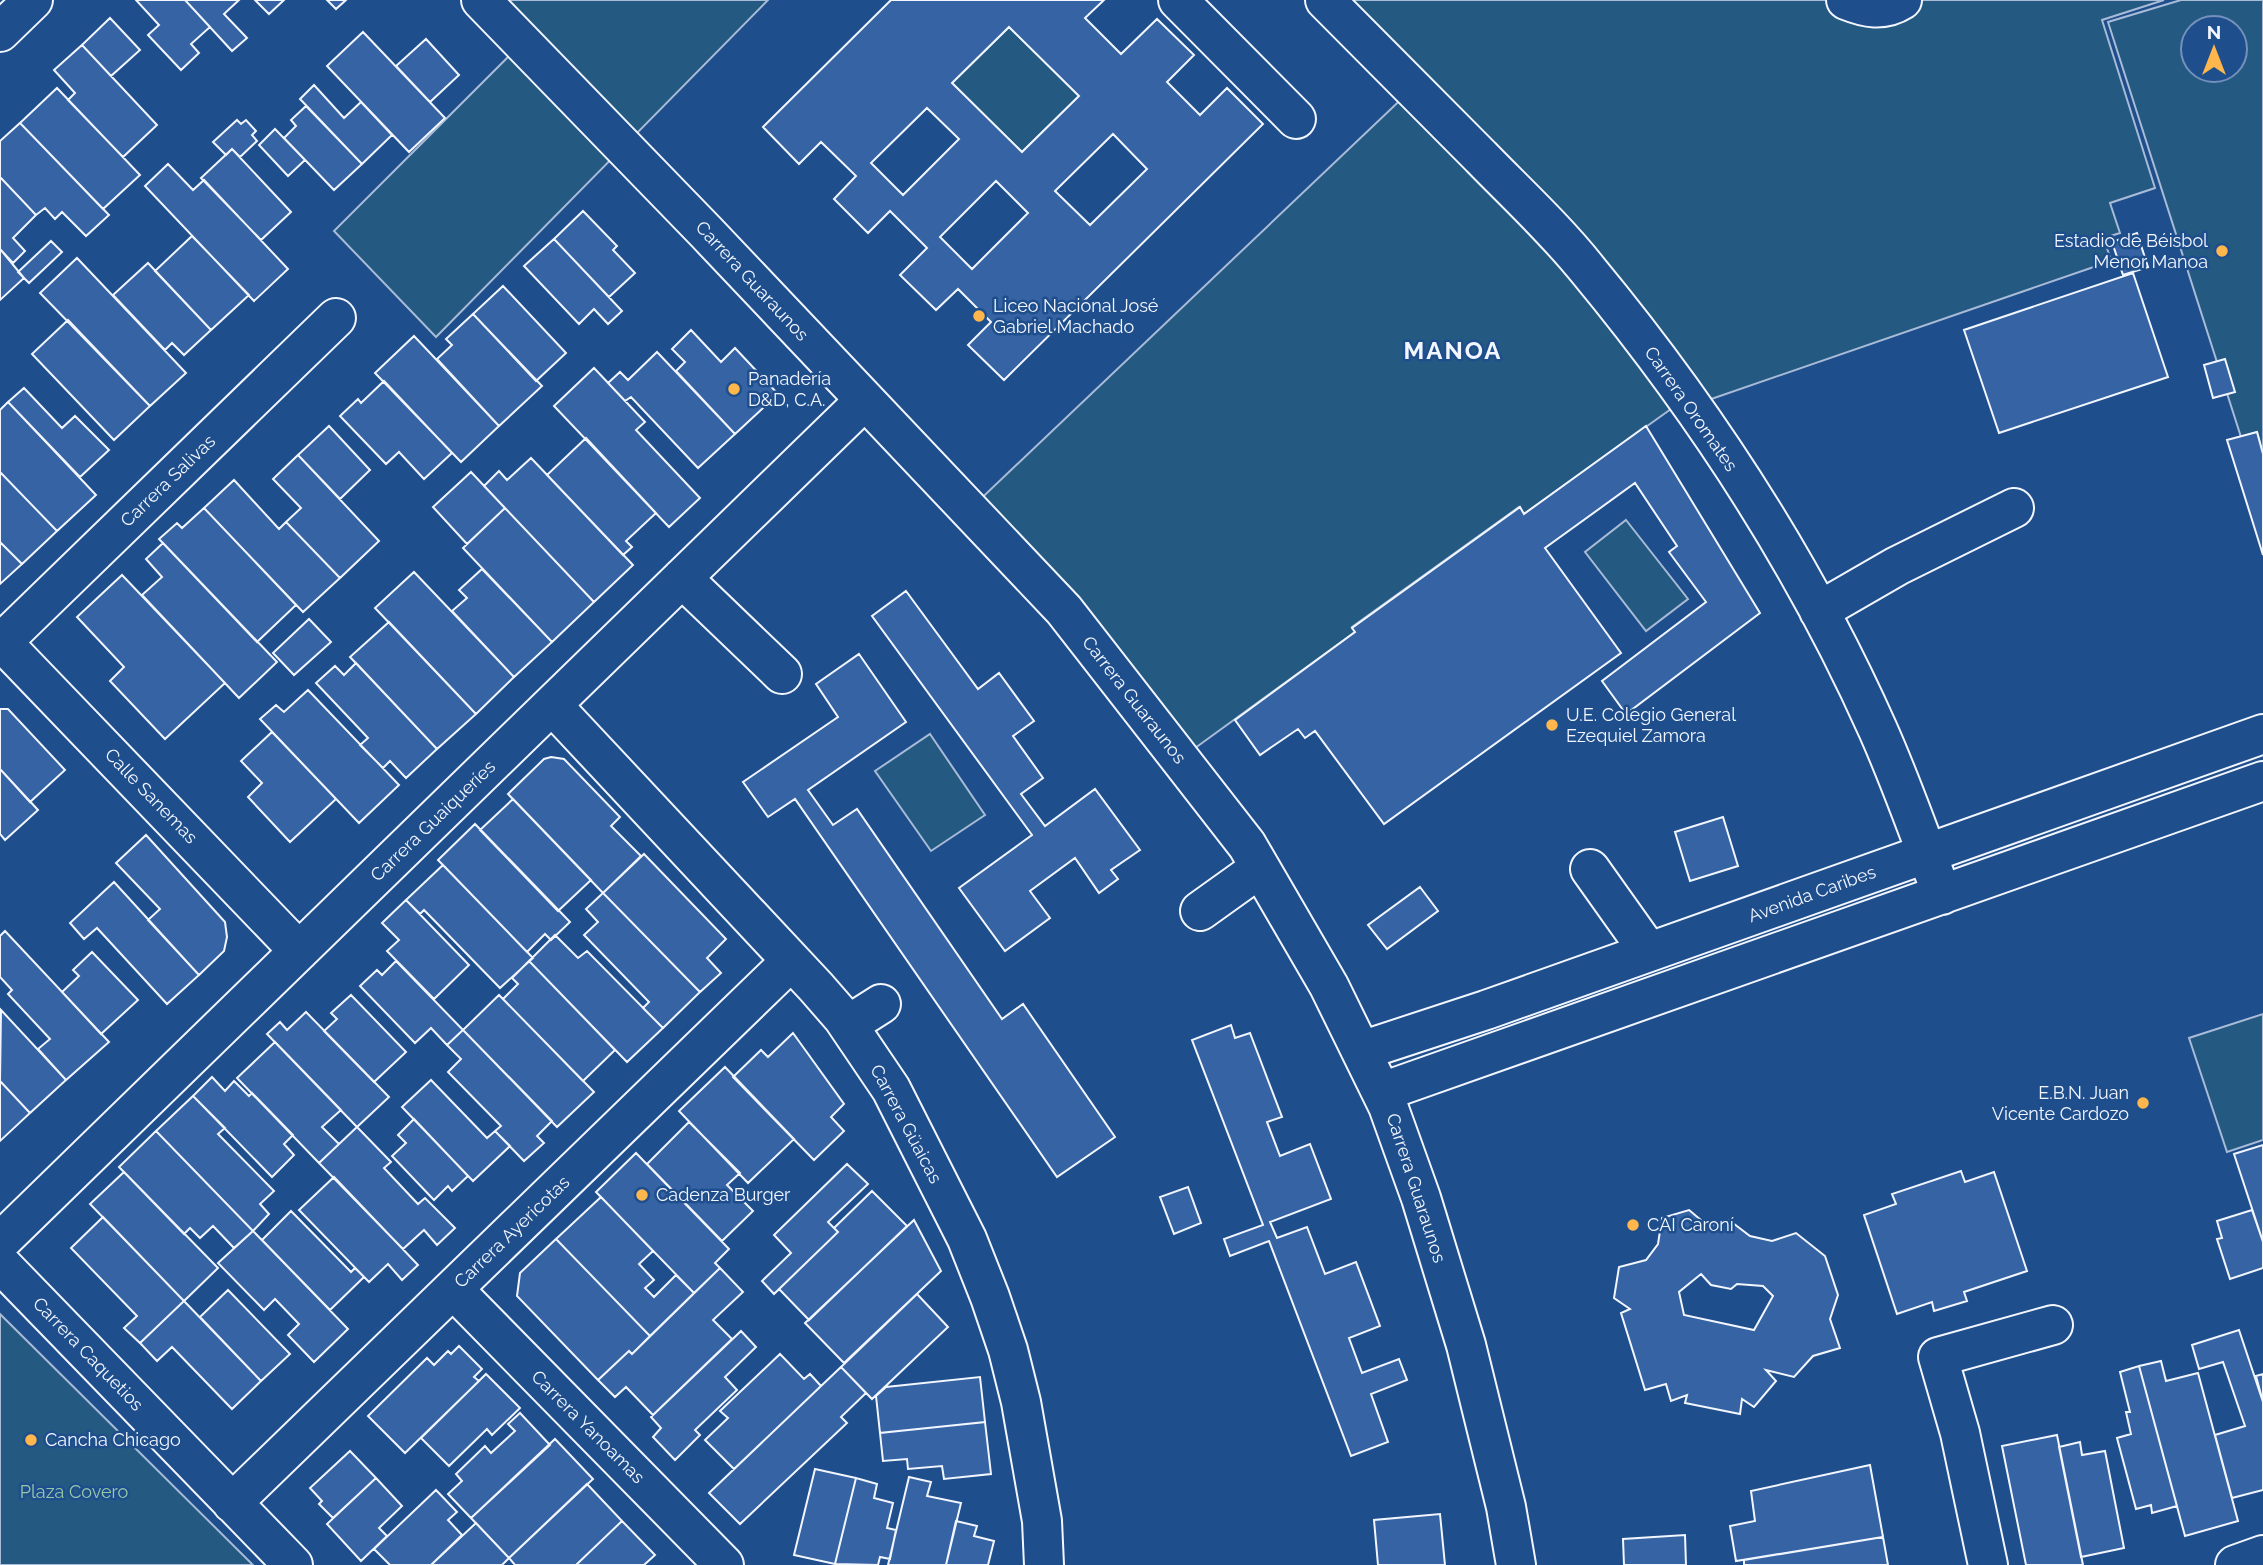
<svg xmlns="http://www.w3.org/2000/svg" width="2263" height="1565" font-family="Raleway,sans-serif">
<style>
.green{fill:#245a82;stroke:#a8bbd7;stroke-width:2;fill-rule:evenodd}
.building{fill:#3563a3;stroke:#f2f6ff;stroke-width:2;fill-rule:evenodd}
.lines{fill:none;stroke-linecap:round;stroke-linejoin:round}
.minor-casing{stroke:#f2f6ff;stroke-width:42}
.minor{stroke:#1f4e8c;stroke-width:38}
.poi-dot{fill:#ffb74d;stroke:#1f4e8c;stroke-width:2.5}
.labels{text-anchor:middle;stroke-width:5;stroke-linejoin:round;paint-order:stroke}
.poi-label{font-size:18px;fill:#f2f6ff;stroke:#1f4e8c;text-anchor:start}
.street-label{font-size:18px;fill:#f2f6ff;stroke:#1f4e8c}
.park-label{font-size:18px;fill:#97c8a6;stroke:#1f4e8c}
.district-label{font-size:24px;font-weight:bold;letter-spacing:2px;fill:#f2f6ff;stroke:#1f4e8c}
</style>
<rect width="100%" height="100%" fill="#1f4e8c"/>
<path class="green" d="M481,0h287l-332,337 -102,-106 188,-188z
M1325,0h839l-62,20 53,168 -45,15 10,30 -16,5 7,23 -420,145 -6,-7 -161,115 -5,-7 -167,120 3,5 -175,127 -211,-249 443,-421z
M2181,0h82v454l-6,-22 -16,5 -133,-415zM2193,28h42v42h-42z
M1009,27l70,69 -57,56 -70,-69z
M1626,520l62,79 -42,32 -61,-79z
M930,734l55,81 -54,36 -56,-80z
M2263,1014v126l-36,12 -38,-114z
M0,1314l253,251h-253z"/>
<path class="building" d="M136,0h49l25,27 -19,17 8,9 -18,17 -33,-35 11,-10z
M185,0h54l-15,14 23,24 -15,13z
M255,0h29l-15,14z
M327,0h19l-10,9z
M891,0h213l-19,18 36,36 36,-35 37,36 -27,27 33,33 27,-27 36,36 -259,256 -36,-35 23,-23 -33,-33 -22,21 -36,-35 27,-27 -37,-37 -22,22 -34,-34 22,-23 -35,-34 -22,22 -36,-37zM1009,27l70,69 -57,56 -70,-69zM927,108l32,31 -56,56 -32,-32zM1113,134l34,35 -57,56 -35,-34zM996,181l32,32 -56,56 -32,-32z
M110,18l30,32 -29,26 -29,-31z
M363,32l82,86 -36,34 -82,-86z
M426,39l33,36 -29,27 -34,-36z
M82,45l75,80 -34,32 -55,-57 7,-7 -21,-23z
M314,85l30,33 17,-16 31,33 -30,29 -62,-65z
M57,88l83,87 -37,34 -83,-86z
M306,106l56,58 -28,26 -50,-52 12,-12 -5,-6z
M237,120l4,4 5,-4 10,11 -4,4 5,6 -17,16 -8,-8 -6,6 -13,-13z
M20,123l89,92 -23,21 -24,-24 -7,7 -10,-11 -9,7 -36,-38v-36z
M275,129l30,31 -17,16 -29,-31z
M232,149l59,63 -30,28 -60,-62z
M168,164l25,26 11,-10 84,89 -34,32 -109,-115z
M0,177l36,38 -23,23 12,13 -12,12 -13,-14z
M583,211l34,35 -4,4 22,23 -26,24 -55,-58z
M2137,233l11,34 -25,8 -11,-33z
M192,236l57,59 -38,35 -56,-59z
M554,239l68,72 -14,13 -14,-15 -15,15 -55,-58z
M51,241l11,11 -33,31 -11,-11z
M0,249l24,29 -24,22z
M77,258l109,115 -36,33 -110,-113z
M148,263l63,67 -27,25 -12,-12 -7,7 -52,-55z
M2133,273l35,104 -169,56 -35,-103z
M503,286l63,67 -30,28 -63,-67z
M473,314l69,72 -43,40 -62,-67 15,-14 -6,-6z
M68,320l82,86 -36,34 -82,-86z
M691,330l30,32 14,-14 43,46 -43,40 -59,-63 9,-9 -13,-13z
M414,336l85,90 -38,36 -86,-89z
M657,352l78,82 -37,34 -67,-71 -6,4 -17,-18 12,-11 8,8z
M2225,359l10,33 -22,6 -9,-33z
M594,368l51,54 -9,8 64,68 -31,29 -115,-121z
M384,381l68,72 -28,26 -25,-27 -13,12 -46,-48 18,-17 3,4z
M24,388l38,40 13,-12 34,34 -29,27 -72,-75z
M8,402l88,93 -39,36 -57,-59v-62z
M329,426l41,44 -30,29 -42,-44z
M1646,426l114,187 -134,101 -24,-33 104,-79 -37,-50 8,-6 -42,-63 -90,65 76,105 -237,171 -69,-93 -10,7 -7,-9 -38,26 -25,-35 120,-88 -3,-4 168,-121 4,7z
M2257,432l6,22v101l-36,-115z
M586,438l70,75 -30,28 6,6 -9,8 -76,-80z
M298,455l81,86 -39,37 -54,-56 15,-14 -28,-29z
M531,458l102,107 -39,37 -110,-116 15,-15 8,9z
M0,472l57,59 -35,33 -22,-22z
M471,472l34,36 -38,36 -34,-37z
M234,480l45,49 7,-7 54,56 -37,34 -99,-104z
M204,508l92,97 -39,37 -98,-103 18,-16 5,5z
M505,508l89,94 -42,40 -89,-94z
M0,542l22,22 -22,20z
M163,543l114,119 -38,36 -97,-103 20,-18 -16,-18z
M482,569l70,73 -38,35 -62,-66 15,-13 -8,-8z
M414,572l100,105 -38,37 -101,-106z
M122,575l103,108 -60,56 -55,-58 14,-14 -47,-50z
M906,591l72,98 21,-16 35,48 -21,15 30,42 -22,16 24,32 50,-37 45,61 -29,20 7,9 -19,14 -24,-35 -45,33 20,27 -45,33 -46,-63 73,-53 -160,-219z
M309,619l22,23 -37,33 -21,-22z
M389,622l87,92 -39,35 -87,-92z
M859,654l47,68 -98,68 25,35 24,-16 145,210 21,-15 92,133 -58,40 -262,-378 -27,18 -25,-35 95,-65 -22,-33z
M356,663l81,86 -31,29 -16,-17 -7,7 -23,-23 8,-7 -52,-55 19,-17 9,9z
M308,690l91,95 -40,38 -99,-104 16,-14 8,7z
M0,709h8l57,61 -35,32 -30,-33z
M272,732l64,67 -46,43 -42,-45 14,-14 -21,-22z
M551,757l13,2 56,58 -9,9 30,30 -38,37 -95,-99 36,-35z
M0,769l38,41 -33,30 -5,-6z
M513,799l78,81 -33,31 -78,-81z
M1723,817l15,49 -48,15 -15,-49z
M475,824l95,98 -19,18 -6,-6 -18,18 -89,-92z
M146,835l79,87 2,15 -3,14 -25,24 -51,-55 12,-11 -44,-46z
M644,854l82,85 -19,19 14,15 -21,19 -97,-99z
M443,865l90,93 -33,30 -76,-78 -4,4 -14,-14z
M114,882l85,93 -32,29 -70,-76 -13,11 -14,-16z
M1420,887l18,24 -51,38 -19,-24z
M603,893l97,99 -37,36 -20,-20 6,-6 -65,-67 14,-13 -12,-13z
M406,900l63,65 -35,34 -47,-48 12,-11 -17,-17z
M5,931l104,111 -43,38 -28,-31 12,-10 -42,-45 4,-4 -12,-13v-41z
M555,935l23,23 9,-7 76,77 -36,34 -98,-101z
M92,952l46,48 -37,34 -39,-42 17,-16 -6,-6z
M396,961l67,69 -16,15 -16,-17 -16,15 -55,-57 17,-16 5,5z
M529,961l86,89 -32,31 -80,-82 15,-15 -6,-6z
M351,995l55,57 -32,30 -50,-51 13,-12 -6,-6z
M499,995l95,97 -37,35 -94,-97z
M1,1010l65,70 -36,33 -30,-32z
M306,1012l83,85 -32,30 -90,-93 13,-12 7,8z
M1231,1025l4,13 15,-5 32,84 -15,5 13,34 30,-12 21,55 -61,23 7,16 30,-11 18,47 31,-12 24,64 -31,12 13,35 37,-14 8,21 -36,14 17,48 -37,14 -82,-215 -39,15 -6,-17 39,-14 -71,-185z
M463,1030l89,91 -15,15 7,7 -20,18 -29,-30 6,-5 -53,-54 13,-13 -14,-14z
M793,1033l51,71 -13,13 13,14 -30,29 -81,-83 28,-27 7,7z
M275,1042l66,68 -19,17 17,17 -20,19 -82,-85z
M725,1067l69,72 -46,44 -69,-72z
M212,1077l13,14 9,-10 15,15 3,-3 41,42 -9,9 10,11 -22,22 -79,-81z
M431,1080l56,58 8,-7 15,15 -37,35 -71,-74z
M0,1081l30,32 -30,28z
M193,1096l32,32 -7,6 56,57 -14,13 9,10 -16,17 -97,-100z
M414,1119l54,57 -16,15 -4,-5 -14,14 -42,-44 14,-13 -8,-8z
M689,1122l51,51 -13,12 26,26 -31,30 -75,-77z
M357,1127l34,35 -7,6 34,36 7,-6 30,30 -18,17 -13,-15 -21,19 -84,-86z
M156,1131l97,100 -19,17 -21,-22 -13,12 -10,-10 -6,6 -65,-67z
M2263,1145v97l-29,-88z
M636,1153l93,96 -14,14 5,5 -26,25 -98,-101z
M847,1164l21,20 -40,38 10,10 -64,62 -12,-13 29,-28 -17,-18z
M1961,1171l4,11 29,-10 33,99 -63,21 3,9 -33,10 -2,-9 -35,12 -33,-99 32,-11 -4,-10z
M124,1172l94,96 -34,33 -94,-97z
M334,1177l84,88 -16,15 -14,-16 -19,18 -70,-72z
M1188,1187l13,36 -27,11 -14,-37z
M872,1191l35,35 -98,94 -30,-31 59,-57 -4,-4z
M601,1197l52,54 -14,13 15,16 -9,8 9,9 22,-22 18,18 -44,43 -94,-97z
M1689,1210l19,16 21,-6 21,16 22,5 24,-8 29,23 13,39 -8,24 10,29 -27,8 -19,21 -28,-7 10,11 -22,26 -12,-8 -2,15 -55,-11 2,-8 -16,6 -5,-17 -21,6 -24,-77 9,-4 -16,-11 5,-31 27,-7 12,-16 4,-26zM1701,1274l10,11 20,4 6,-5 26,2 10,10 -19,34 -70,-15 -5,-23z
M2252,1210l11,32v26l-33,11 -13,-40 5,-1 -5,-17z
M291,1211l60,61 4,-4 9,9 -34,33 -68,-70z
M103,1217l81,84 -44,42 -16,-15 13,-12 -66,-68z
M914,1220l27,51 -97,92 -39,-40z
M253,1231l95,98 -34,33 -26,-27 11,-11 -24,-25 -11,11 -46,-47z
M556,1239l94,97 -18,18 -3,-3 -31,29 -81,-84 3,-23z
M720,1268l23,24 -30,28 19,19 -79,76 -27,-28 -11,10 -17,-17 31,-29 3,3z
M228,1290l62,64 -29,27 -61,-64z
M917,1294l31,33 -76,72 -31,-32z
M184,1301l77,80 -29,28 -60,-62 -15,14 -17,-18z
M2239,1330l24,72v88l-31,8 -17,-63 30,-9 -22,-64 -24,7 -7,-24z
M741,1331l15,16 -31,30 12,13 -42,40 5,5 -25,25 -22,-23 8,-9 -10,-11z
M459,1346l23,23 -8,8 5,4 -74,72 -37,-37 59,-58 7,7 14,-14 3,3z
M780,1354l24,25 6,-5 11,12 -87,83 -29,-29 23,-22 -8,-7z
M2161,1361l5,20 32,-8 40,148 -53,15 -46,-170z
M2139,1366l38,140 -25,7 -1,-8 -15,4 -19,-71 14,-4 -5,-22h4l-10,-40z
M841,1367l25,26 -25,24 6,6 -107,101 -31,-31z
M486,1374l34,34 -28,27 -5,-6 -38,37 -28,-28z
M2263,1374v28l-7,-26z
M980,1377l5,45 -105,11 -4,-37 10,-9z
M520,1413l30,32 -79,73 -23,-24 14,-13 -6,-7 29,-28 6,7 24,-22 -7,-7z
M985,1422l6,52 -47,5 -2,-13 -34,3 -1,-10 -24,2 -3,-28z
M2057,1435l26,130h-57l-24,-119z
M555,1439l38,40 -84,79 -38,-40z
M2080,1442l2,13 23,-4 19,97 -43,9 -22,-110z
M350,1451l26,27 -43,40 -14,-14 3,-3 -12,-13z
M1870,1465l13,72 -147,24 -6,-35 25,-5 -4,-30z
M815,1469l41,9 -21,86 -41,-9z
M909,1477l22,5 -4,14 34,7 -15,62h-58z
M376,1478l26,28 -23,22 8,8 -26,25 -34,-37z
M856,1478l21,6 -3,14 19,5 -6,25 9,2 -6,29 -10,-2 -2,8 -43,-1z
M587,1484l35,37 -46,44h-61l-6,-7z
M436,1490l21,22 -9,8 14,15 -31,30h-41l-16,-16z
M1440,1514l5,51h-67l-4,-45z
M622,1521l33,34 -11,10h-68z
M956,1521l21,5 -3,10 20,5 -6,24h-42z
M476,1523l33,35 -7,7h-71z
M1685,1535l1,30h-62l-1,-26z
M1883,1537l5,28h-144v-5z"/>
<g class="lines">
<g class="minor-casing">
<path id="minor" d="M481,0l225,232 358,378 183,235 82,141 59,120 33,92 45,147 40,162 10,58
M1178,0l118,119
M1325,0c52,53 104,105 156,157 36,37 74,72 106,112 116,140 217,295 291,461 24,54 44,110 64,165
M1846,0c20,8 37,12 56,0
M0,32l33,-32
M682,578l100,96
M1819,611l78,-45 117,-58
M2,642l297,309
M0,644l336,-326
M552,705l264,282 27,31 48,71 76,150 23,58 18,53 13,52 21,119 2,44
M1590,869l59,83
M1200,911l60,-43
M848,1025l33,-21
M1361,1051l125,-41 777,-276
M1382,1092l881,-311
M0,1242l865,-842
M0,1263l293,302
M453,1289l271,276
M232,1503l559,-542
M1988,1565l-28,-132 -22,-76 115,-32
M2235,1565l28,-10"/>
</g>
<use href="#minor" class="minor"/>
</g>
<g class="poi-dot">
<circle cx="2222" cy="251" r="7"/>
<circle cx="979" cy="316" r="7"/>
<circle cx="734" cy="389" r="7"/>
<circle cx="1552" cy="725" r="7"/>
<circle cx="2143" cy="1103" r="7"/>
<circle cx="642" cy="1195" r="7"/>
<circle cx="1633" cy="1225" r="7"/>
<circle cx="31" cy="1440" r="7"/>
</g>
<g class="labels">
<g class="poi-label">
<text x="2208" y="247" text-anchor="end">Estadio de Béisbol<tspan x="2208" dy="21">Menor Manoa</tspan></text>
<text x="993" y="312">Liceo Nacional José<tspan x="993" dy="21">Gabriel Machado</tspan></text>
<text x="748" y="385">Panadería<tspan x="748" dy="21">D&amp;D, C.A.</tspan></text>
<text x="1566" y="721">U.E. Colegio General<tspan x="1566" dy="21">Ezequiel Zamora</tspan></text>
<text x="2129" y="1099" text-anchor="end">E.B.N. Juan<tspan x="2129" dy="21">Vicente Cardozo</tspan></text>
<text x="656" y="1201">Cadenza Burger</text>
<text x="1647" y="1231">CAI Caroní</text>
<text x="45" y="1446">Cancha Chicago</text>
</g>
<g class="street-label">
<text transform="translate(752 281) rotate(47)" y="6">Carrera Guaraunos</text>
<text transform="translate(1691 409) rotate(55)" y="6">Carrera Oromates</text>
<text transform="translate(168 481) rotate(-44)" y="6">Carrera Salivas</text>
<text transform="translate(1134 700) rotate(52)" y="6">Carrera Guaraunos</text>
<text transform="translate(151 796) rotate(46)" y="6">Calle Sanemas</text>
<text transform="translate(433 821) rotate(-44)" y="6">Carrera Guaiqueríes</text>
<text transform="translate(1812 894) rotate(-20)" y="6">Avenida Caribes</text>
<text transform="translate(906 1124) rotate(62)" y="6">Carrera Güaicas</text>
<text transform="translate(1416 1188) rotate(72)" y="6">Carrera Guaraunos</text>
<text transform="translate(512 1232) rotate(-44)" y="6">Carrera Ayericotas</text>
<text transform="translate(88 1354) rotate(46)" y="6">Carrera Caquetios</text>
<text transform="translate(588 1427) rotate(45)" y="6">Carrera Yanoamas</text>
</g>
<g class="park-label">
<text x="74" y="1498">Plaza Covero</text>
</g>
<g class="district-label">
<text x="1453" y="359">MANOA</text>
</g>
</g>
<g transform="translate(2214 49)"><circle r="33" fill="#1f4e8c" stroke="#7391ba" stroke-width="2"/>
<path d="M0-5L12 26L0 18L-12 26Z" fill="#ffb74d"/>
<text y="-10" font-size="19" font-weight="bold" text-anchor="middle" fill="#f2f6ff">N</text>
</g>
</svg>
